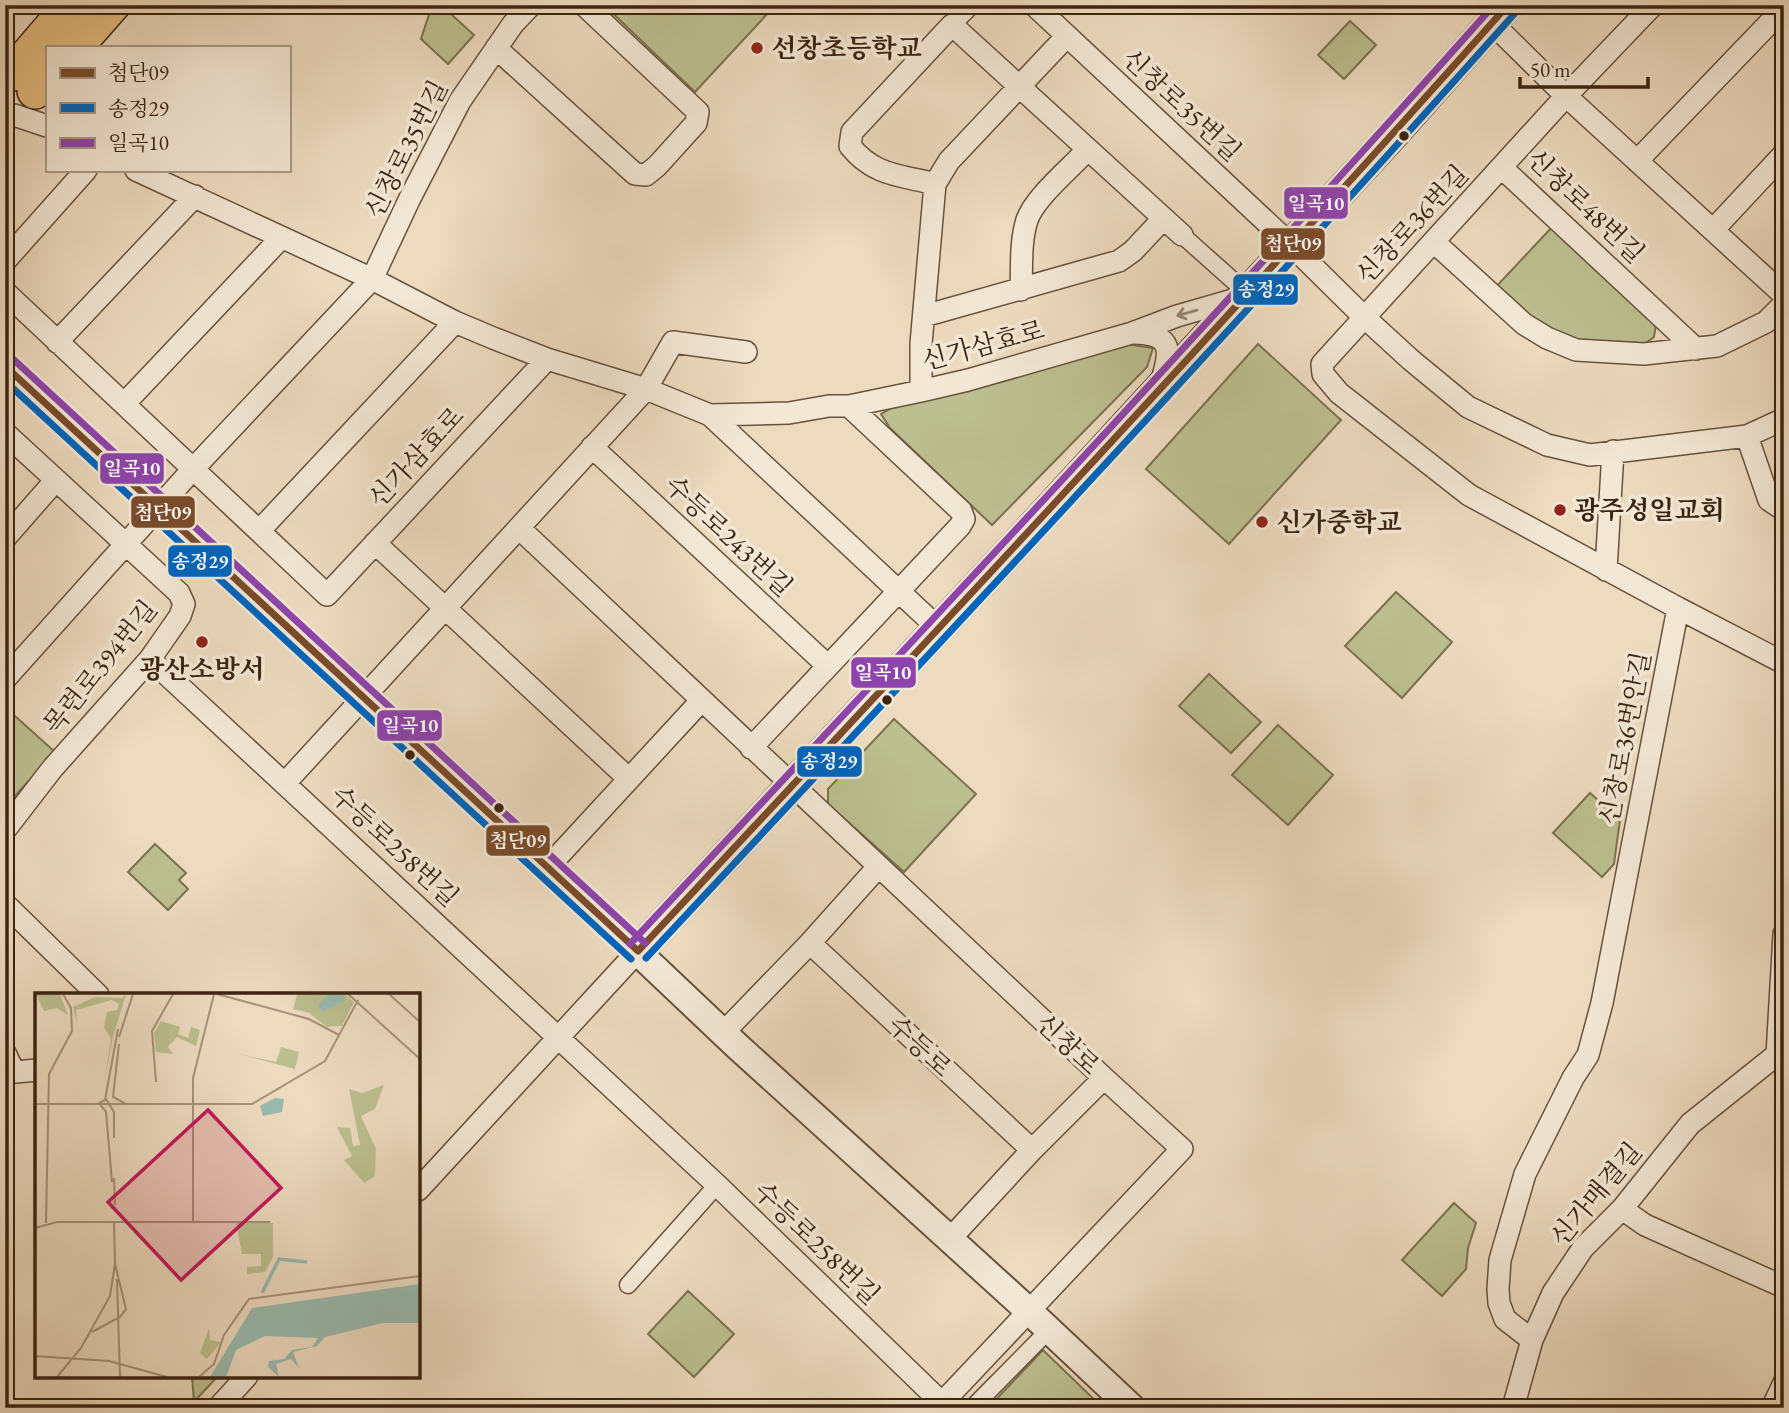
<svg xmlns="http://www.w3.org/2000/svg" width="1789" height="1413" font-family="'EB Garamond','Noto Serif KR',serif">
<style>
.green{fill:#bcbf90;stroke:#7c7250;stroke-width:2}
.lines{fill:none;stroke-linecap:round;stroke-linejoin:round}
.pedestrian-casing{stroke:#68523c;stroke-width:19}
.minor-casing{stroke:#68523c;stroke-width:24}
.tertiary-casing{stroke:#68523c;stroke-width:30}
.secondary-casing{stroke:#3b2410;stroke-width:33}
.trunk-casing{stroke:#3b2410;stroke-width:38}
.pedestrian{stroke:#f3e8d6;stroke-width:16}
.minor{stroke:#f3e8d6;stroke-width:21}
.tertiary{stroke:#f3e8d6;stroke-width:26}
.secondary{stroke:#f3e8d6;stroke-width:30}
.trunk{stroke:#e6be80;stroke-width:35}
.bus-1-casing{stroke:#f3e8d6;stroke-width:12}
.bus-2-casing{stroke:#f3e8d6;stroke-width:12}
.bus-3-casing{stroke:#f3e8d6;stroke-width:12}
.bus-1{stroke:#7a4b2a;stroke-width:7}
.bus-2{stroke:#0065bd;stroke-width:7}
.bus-3{stroke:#8e44ad;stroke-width:7}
.oneway{stroke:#978673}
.poi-dot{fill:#8f2418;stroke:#f3e8d6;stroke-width:2.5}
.bus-dot{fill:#3b2410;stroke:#f3e8d6;stroke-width:2.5}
.labels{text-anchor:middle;stroke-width:7;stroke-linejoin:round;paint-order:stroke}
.poi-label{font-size:26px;font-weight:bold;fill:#3b2410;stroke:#f3e8d6;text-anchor:start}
.street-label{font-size:26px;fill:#3b2410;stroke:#f3e8d6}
.inset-river{fill:none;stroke:#99bbb0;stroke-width:3.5}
.inset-road{fill:none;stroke:#a6927a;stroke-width:2}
.view{fill:#c2185b;fill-opacity:0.15;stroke:#c2185b;stroke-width:3.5}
.inset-edge{fill:none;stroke:#3b2410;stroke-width:3.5}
.line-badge{stroke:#f3e8d6;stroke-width:2.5}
.badge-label{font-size:19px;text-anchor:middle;font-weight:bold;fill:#fff}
</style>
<rect width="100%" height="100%" fill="#eddbc0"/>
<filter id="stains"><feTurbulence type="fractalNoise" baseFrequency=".00286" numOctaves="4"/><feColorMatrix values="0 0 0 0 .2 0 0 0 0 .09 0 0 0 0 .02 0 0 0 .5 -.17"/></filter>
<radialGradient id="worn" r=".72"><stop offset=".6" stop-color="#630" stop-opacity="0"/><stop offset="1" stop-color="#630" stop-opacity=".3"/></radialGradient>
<path class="green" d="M432,5h9l33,30 -26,29 -27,-25z
M604,5h158l7,7 -74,80z
M1350,21l26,24 -32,34 -26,-24z
M1553,226l103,98 -2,13 -8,6 -68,-1 -39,-17 -45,-36z
M1126,344l27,4 -6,19 -155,158 -102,-97 -9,-14 16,-9z
M1258,344l83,76 -112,124 -83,-75z
M1396,592l56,50 -50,56 -57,-52z
M1209,674l52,48 -30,31 -52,-47z
M5,707l50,45 -50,55z
M894,719l82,75 -72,78 -76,-68v-15z
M1278,725l55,50 -45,50 -56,-50z
M1590,793l30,27 -6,44 -12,13 -49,-44z
M155,844l31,29 -7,7 9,9 -20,21 -40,-38z
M1454,1203l22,20 -8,25 -2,21 -24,27 -40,-36z
M688,1291l46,43 -40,43 -46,-43z
M1043,1350l60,58h-115z
M192,1376h26l-24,26z"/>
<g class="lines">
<g class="pedestrian-casing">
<path id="pedestrian" d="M952,25l20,-20
M1182,235l65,58
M628,1285l89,-100
M972,1408l77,-78"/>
</g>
<g class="minor-casing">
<path id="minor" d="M1034,5l257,240 73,72 47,43 57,47 79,38 43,10 157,-19 37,-17
M1492,23l74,73 218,199
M496,48l139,126 11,1 11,-9 39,-43 2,-11 -114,-107
M5,116l9,-1 33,11
M1637,161l143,-149
M1502,168l194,181
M136,170l236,109 83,43 38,16 54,21 99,30 64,26 79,-2 40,-7h20l72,-15 47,-11 164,-47 45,-17 66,-19
M935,184c-35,-9 -61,-8 -85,-38l2,-14 100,-107 230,210
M1713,230l71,-76
M1434,242l90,82 23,14 29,12 68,4 73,-8 49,-24 18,-18
M5,261l81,-91
M1021,290c1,-23 -1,-48 6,-70 8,-23 43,-51 60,-70
M5,292l322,303 220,-236
M924,316l195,-55 14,-10 30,-32
M1134,333c40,1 37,18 27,50
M57,342l138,-146
M921,391v-47l14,-160 14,-23 118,-125
M124,404l157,-166
M710,415l227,212
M5,433l174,160 5,11 -4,12 -30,43 -98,110 -47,61
M1747,436l22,64 15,10
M592,447l236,219
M259,531l196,-209
M5,538l50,-57
M375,543l254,236
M1606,570l7,-119
M1678,608l106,55
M150,659l567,526 225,218 240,-254 -78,-71 -585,-550
M5,679l188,-210 179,-190 38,-81 50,-97 53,-77 18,-19
M751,748l209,-222 4,-7 -3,-8 -112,-105
M286,782l360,-393 27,-47 73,10
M548,867l153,-166
M5,904l93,91
M810,943l222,207
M724,1032l86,-89 68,-76
M5,1053l9,19
M1777,1055l7,-121
M5,1073l32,-3
M418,1190l220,-239
M1622,1209l23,16 139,62
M949,1240l83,-90 72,-72
M1532,1340l-27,-21 -6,-16 -1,-14 2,-29 25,-86 48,-96 15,-23 14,-52 76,-395 -209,-113 -130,-102 -16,-19 -1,-10 244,-268 87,-91
M218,1408l29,-32
M1513,1408l19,-68 21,-47 30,-45 39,-39 68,-85 94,-75
M1772,1408l12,-25"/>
</g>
<g class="tertiary-casing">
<path id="tertiary" d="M5,366l488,449 243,230 294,267 102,96"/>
</g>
<g class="secondary-casing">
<path id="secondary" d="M638,951l378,-406 380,-414 112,-126"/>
</g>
<g class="trunk-casing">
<path id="trunk" d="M75,47l37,-42
M13,73l58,-68
M35,91l12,-13"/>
</g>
<use href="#pedestrian" class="pedestrian"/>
<use href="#minor" class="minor"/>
<use href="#tertiary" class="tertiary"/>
<use href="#secondary" class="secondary"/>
<use href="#trunk" class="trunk"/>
<g class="bus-1-casing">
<path id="bus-1" d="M5,366l633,585
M638,951c292,-313 585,-626 870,-946"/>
</g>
<g class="bus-2-casing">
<path id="bus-2" d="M5,381l626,578
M646,958c292,-313 585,-626 870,-946"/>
</g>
<g class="bus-3-casing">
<path id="bus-3" d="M12,358l633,585
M630,944c290,-311 581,-621 864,-939"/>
</g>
<use href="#bus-1" class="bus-1"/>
<use href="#bus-2" class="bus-2"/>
<use href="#bus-3" class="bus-3"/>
</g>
<defs><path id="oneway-shaft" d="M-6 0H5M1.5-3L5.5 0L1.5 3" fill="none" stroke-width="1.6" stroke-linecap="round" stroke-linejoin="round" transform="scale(1.75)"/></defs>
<use class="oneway" href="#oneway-shaft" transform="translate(1187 313) rotate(164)"/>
<g class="poi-dot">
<circle cx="757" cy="48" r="7"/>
<circle cx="1560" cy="510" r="7"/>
<circle cx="1262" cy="522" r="7"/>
<circle cx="202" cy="642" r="7"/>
</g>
<g class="bus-dot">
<circle cx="1404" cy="136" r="6"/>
<circle cx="887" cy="700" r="6"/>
<circle cx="410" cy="755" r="6"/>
<circle cx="499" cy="808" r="6"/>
</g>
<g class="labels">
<g class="poi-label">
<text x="771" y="57">선창초등학교</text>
<text x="1574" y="519">광주성일교회</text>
<text x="1276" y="531">신가중학교</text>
<text x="202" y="678" text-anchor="middle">광산소방서</text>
</g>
<g class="street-label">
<text transform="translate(1182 105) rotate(43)" y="9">신창로35번길</text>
<text transform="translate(406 149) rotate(-63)" y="9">신창로35번길</text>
<text transform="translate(1586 206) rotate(44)" y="9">신창로48번길</text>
<text transform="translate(1412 224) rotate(-47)" y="9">신창로36번길</text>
<text transform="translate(983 345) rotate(-15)" y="9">신가삼효로</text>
<text transform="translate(416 457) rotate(-47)" y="9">신가삼효로</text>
<text transform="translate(729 536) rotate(43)" y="9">수등로243번길</text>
<text transform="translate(100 667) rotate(-51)" y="9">목련로394번길</text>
<text transform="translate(1625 738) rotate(-79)" y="9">신창로36번안길</text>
<text transform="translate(395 846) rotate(43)" y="9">수등로258번길</text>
<text transform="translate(1068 1044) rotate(43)" y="9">신창로</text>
<text transform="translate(920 1046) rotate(43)" y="9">수등로</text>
<text transform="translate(1596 1194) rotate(-50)" y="9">신가매결길</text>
<text transform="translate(817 1243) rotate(44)" y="9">수등로258번길</text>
</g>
</g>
<g transform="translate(35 993)">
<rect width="385" height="385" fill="#eddbc0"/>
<path d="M1,1h24l8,21 -11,-7 -13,3zM91,1l-13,43 -9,47 7,-45 -7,-12 3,-15 10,-2 2,-6 -7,-4 -36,10 1,15 -4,-18 22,-10 27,1zM262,1h48l9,8 -12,24 -15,1 -18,-14 -16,-4zM126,28l19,6 -2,7 10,4 3,-11 9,3 -4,16 -19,-9 -9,10 5,7 -17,-2 -2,-19zM246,54l18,5 -4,17 -56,-15 37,8zM349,92l-9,24 -14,7 15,33 -1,27 -11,7 -20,-23 8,-4 -15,-29 13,1 3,18 7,-1 -11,-56 13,4zM201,230h37v34l-8,15 -18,2v-7l14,-1v-12h-19zM174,335l1,12 11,2 -14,17 -7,-6z" fill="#bcbf90"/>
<path d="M293,1h15l2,7 -23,11 -4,-7zM240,105l9,1 -2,13 -19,4 -3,-10zM385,291v39h-37l-58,14 -8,9 -24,6 6,16 -8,-9 -15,5 3,13 -11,-10 1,-6 15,-2 8,-9 20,-3 6,-9 -53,-2 -29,14 -10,27h-16l42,-69z" fill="#99bbb0"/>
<path class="inset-river" d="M227,300l17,-34 28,3"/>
<path class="inset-road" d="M182,1l92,25 30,16M313,1l72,65M354,1l31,28M84,44l14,-43M84,51l-6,53 13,7M121,89l-4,-51 21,-37M71,106l8,13v26M0,111h217l73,-43 33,-61M79,185l1,27M77,189l-6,-70 -7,-9 6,-3 13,-71M158,229v-144l21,-84M11,230l3,-149 23,-43 -1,-23 -8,-14M0,235l22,-6h213M82,286l3,98M57,339l28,-15 6,-8 -11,-45M0,363l74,5 58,16M22,384l24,-29 29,-52 5,-32 -1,-42M164,384l15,-13 10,-29 25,-36 171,-23"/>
<path class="view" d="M173,117l73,78 -100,92 -73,-78z"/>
<rect width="385" height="385" class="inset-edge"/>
</g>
<g class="line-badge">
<rect x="1283" y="186" width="66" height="34" rx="7" fill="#8e44ad"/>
<rect x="1260" y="227" width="66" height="34" rx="7" fill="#7a4b2a"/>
<rect x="1232" y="273" width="67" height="33" rx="7" fill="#0065bd"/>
<rect x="99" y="452" width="66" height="33" rx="7" fill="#8e44ad"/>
<rect x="130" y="495" width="66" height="34" rx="7" fill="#7a4b2a"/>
<rect x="167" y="544" width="66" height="34" rx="7" fill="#0065bd"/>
<rect x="850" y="656" width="67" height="33" rx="7" fill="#8e44ad"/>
<rect x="376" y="709" width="67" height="33" rx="7" fill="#8e44ad"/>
<rect x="796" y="745" width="67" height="33" rx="7" fill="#0065bd"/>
<rect x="485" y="824" width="66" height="33" rx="7" fill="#7a4b2a"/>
</g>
<g class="badge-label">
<text x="1316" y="210">일곡10</text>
<text x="1293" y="250">첨단09</text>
<text x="1266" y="296">송정29</text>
<text x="132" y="475">일곡10</text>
<text x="163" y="519">첨단09</text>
<text x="200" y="568">송정29</text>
<text x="883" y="679">일곡10</text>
<text x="410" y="732">일곡10</text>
<text x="829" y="768">송정29</text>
<text x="518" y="847">첨단09</text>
</g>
<rect width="1789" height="1413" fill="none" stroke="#eddbc0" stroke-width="28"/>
<rect x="7" y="7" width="1775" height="1399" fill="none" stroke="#3b2410" stroke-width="3.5"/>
<rect x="14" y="14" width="1761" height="1385" fill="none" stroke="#3b2410" stroke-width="2"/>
<rect x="46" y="46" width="245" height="126" fill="#f3e8d6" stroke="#a99a87" stroke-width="2"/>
<rect x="60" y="68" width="35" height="10" fill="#7a4b2a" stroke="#a99a87" stroke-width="2"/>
<text x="108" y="80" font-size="21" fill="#3b2410">첨단09</text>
<rect x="60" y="103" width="35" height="10" fill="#0065bd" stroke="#a99a87" stroke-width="2"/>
<text x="108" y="116" font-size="21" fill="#3b2410">송정29</text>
<rect x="60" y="138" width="35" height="10" fill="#8e44ad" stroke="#a99a87" stroke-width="2"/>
<text x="108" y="150" font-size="21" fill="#3b2410">일곡10</text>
<path d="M1520 77v10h128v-10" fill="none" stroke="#3b2410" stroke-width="3.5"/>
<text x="1530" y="77" font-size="21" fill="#3b2410" stroke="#f3e8d6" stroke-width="5" paint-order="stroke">50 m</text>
<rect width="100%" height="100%" filter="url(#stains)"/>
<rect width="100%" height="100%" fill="url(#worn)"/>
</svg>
